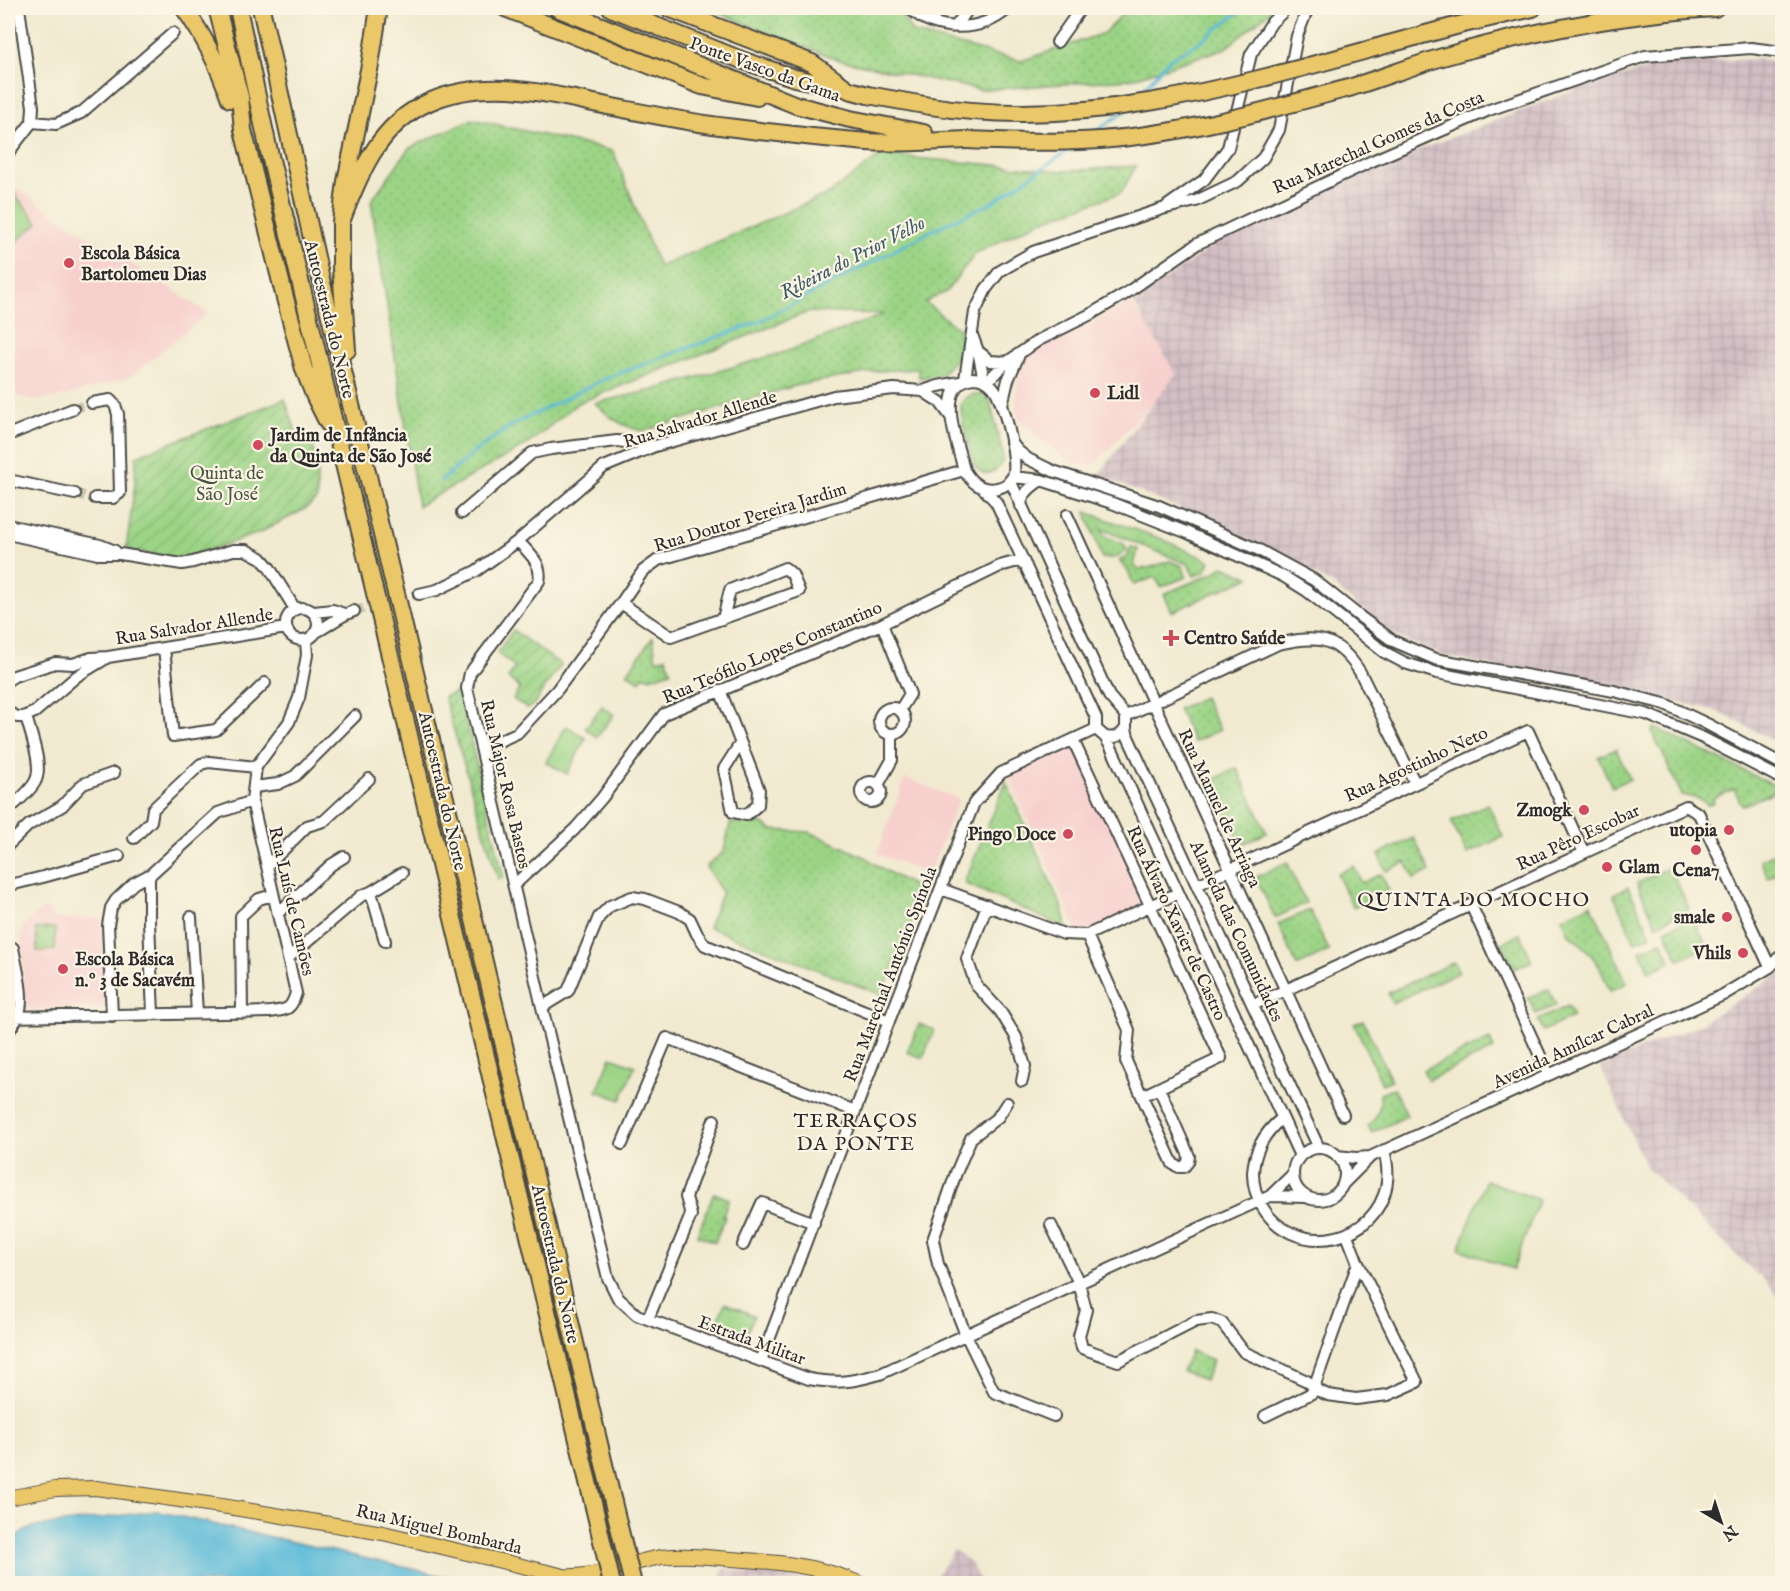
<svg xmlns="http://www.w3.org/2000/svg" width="1790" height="1591" font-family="'IM FELL English',serif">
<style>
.built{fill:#f7d0ce}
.industrial{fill:url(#industrial-grid)}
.grass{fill:url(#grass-dots);stroke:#648058;stroke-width:1.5}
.garden{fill:url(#garden-furrows);stroke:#648058;stroke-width:1.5}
.pitch{fill:#9cd486;stroke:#648058;stroke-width:1.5}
.water{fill:#59b9d8;stroke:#427282;stroke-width:1.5}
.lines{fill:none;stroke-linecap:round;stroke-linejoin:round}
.stream{stroke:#59b9d8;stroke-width:3}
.minor-tunnel{stroke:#c9c4af;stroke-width:10;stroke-dasharray:10 5;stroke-linecap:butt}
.minor-casing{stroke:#494844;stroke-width:14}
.major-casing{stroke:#494844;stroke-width:16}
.highway-casing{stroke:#494844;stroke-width:20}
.minor{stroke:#fff;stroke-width:10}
.major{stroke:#eac769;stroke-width:14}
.highway{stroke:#eac769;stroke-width:16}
.highway-bridge-casing{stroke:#494844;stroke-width:20;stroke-linecap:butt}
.highway-bridge{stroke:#eac769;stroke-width:16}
.poi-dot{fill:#d1495b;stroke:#fcf5e5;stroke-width:2}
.labels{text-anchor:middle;stroke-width:4.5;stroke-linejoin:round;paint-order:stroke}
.street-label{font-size:18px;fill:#2b2b2b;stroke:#fcf5e5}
.poi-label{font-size:18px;font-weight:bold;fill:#2b2b2b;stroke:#fcf5e5;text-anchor:start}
.park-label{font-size:18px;fill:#475542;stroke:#fcf5e5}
.water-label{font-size:20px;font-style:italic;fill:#3b5d68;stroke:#fcf5e5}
.neighbourhood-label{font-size:20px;letter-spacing:1.5px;fill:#2b2b2b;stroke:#fcf5e5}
</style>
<defs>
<pattern id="industrial-grid" width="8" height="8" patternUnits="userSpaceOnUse" patternTransform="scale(1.5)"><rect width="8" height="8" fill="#d2bec4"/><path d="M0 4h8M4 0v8" fill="none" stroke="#b4a3a9"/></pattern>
<pattern id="grass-dots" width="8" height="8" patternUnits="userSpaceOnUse" patternTransform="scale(1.5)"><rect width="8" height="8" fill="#9cd486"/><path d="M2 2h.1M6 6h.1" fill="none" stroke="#87b674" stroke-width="1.8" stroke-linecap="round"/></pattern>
<pattern id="garden-furrows" width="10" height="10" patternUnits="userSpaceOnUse" patternTransform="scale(1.5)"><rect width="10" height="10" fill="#9cd486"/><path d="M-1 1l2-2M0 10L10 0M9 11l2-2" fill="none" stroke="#87b674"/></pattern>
</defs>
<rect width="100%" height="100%" fill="#fcf5e5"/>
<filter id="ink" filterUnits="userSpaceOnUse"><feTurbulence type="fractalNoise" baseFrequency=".0167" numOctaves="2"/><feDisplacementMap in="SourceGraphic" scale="12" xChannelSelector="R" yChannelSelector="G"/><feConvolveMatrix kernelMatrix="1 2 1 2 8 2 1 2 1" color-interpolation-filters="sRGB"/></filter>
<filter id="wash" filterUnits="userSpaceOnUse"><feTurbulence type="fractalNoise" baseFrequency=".008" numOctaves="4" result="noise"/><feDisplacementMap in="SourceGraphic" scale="24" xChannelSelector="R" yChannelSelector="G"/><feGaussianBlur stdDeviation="1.35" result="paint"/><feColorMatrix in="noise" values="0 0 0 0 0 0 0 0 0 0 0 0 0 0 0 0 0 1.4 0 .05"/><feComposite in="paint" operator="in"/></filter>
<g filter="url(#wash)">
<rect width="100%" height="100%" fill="#f1ead0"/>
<path class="built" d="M8,182l46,32 154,99 -78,64 -64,19 -33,5 -20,-7 -5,-6z
M1130,302l52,71 -89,92 -23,-2 -50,-42 -4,-9 1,-34 5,-14 9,-9 18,-11z
M1073,740l77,166 -71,29 -73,-164z
M905,778l54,21 -30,75 -52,-20z
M45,907l11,12 46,-1 3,89 -72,3 -5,-2 -4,-5 -3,-68 4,-11z"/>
<path class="industrial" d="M1758,59l24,3v683l-70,-36 -265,-52 -57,-23 -58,-50 -110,-58 -124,-51 78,-101 -43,-72 96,-68 161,-73 193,-74 87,-25z
M1782,972v329l-23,-27 -2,1 -111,-108 -46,-101 99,-41z
M954,1550l17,13 10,20h-50z
M723,1568l92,13 7,2h-102z"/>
<path class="grass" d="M706,8h190l17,25 108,28 83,-28 24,-25h146l-48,40 -96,31 -149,11 -142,-30z
M472,119l141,32 46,116 171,-74 51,-38 183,16 72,-5 -15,27 -80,28 -65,32 -30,39 -21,10 36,29 -1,23 -4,5 -15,16 -22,3 -1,-9 -41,2 -79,14 -155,46c-22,-5 -32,-12 -48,-28l58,-13 135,-39 97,-37 -77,-2 -230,91 -50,41 -110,62 -47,-305 38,-53z
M974,394l9,1 7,6 13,54c0,15 -19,27 -28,11 -4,-6 -15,-53 -14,-60 1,-7 6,-10 13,-12z
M1086,512l76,27 48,22 -5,11 -11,4 -6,-12 -87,-35 4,7 19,8 3,6c-9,7 -14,10 -25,8z
M1131,547l7,2 -4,16 4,4 10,-1 22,-7 13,5 3,11 -25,10 -6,-10 -21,8 -6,-14 -9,-11 8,-3z
M1223,566l27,11 -78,35 -8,-18 52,-22z
M653,637l3,23 10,-3 5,14 -21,7 -6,-3 -4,6 -13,-8z
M1204,697l16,33 -26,12 -16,-33z
M602,706l12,9 -17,22 -12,-9z
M1655,728l123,59v3l-36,16 -8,-17 -21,9 1,4 -6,3 -8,-6 -18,-4 -30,-64z
M1616,749l14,30 -18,8 -14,-30z
M1237,768l30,65 -26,12 -30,-64z
M1006,782l57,128 3,18 -102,-45z
M1488,804l15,33 -36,17 -16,-33z
M755,819l17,11 38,2 57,26 9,7 48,27 -42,103 -174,-68 14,-35 -16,-25 18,-16 6,-27z
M1782,826v45l-14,7 -8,-18 21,-10 -8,-19z
M1414,838l16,33 -16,8 -8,-17 -20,9 -7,-17z
M1287,862l19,41 -31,15 -19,-41z
M1354,866l8,17 19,-9 8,17 -36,16 -16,-33z
M1670,867l19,42 -33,16 -19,-42z
M1628,887l23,48 -16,7 -22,-48z
M1591,904l36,79 -17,8 -11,-25 -10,-14 -20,-18 -7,-16z
M1310,910l19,41 -32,15 -19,-42z
M1693,917l14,30 -28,13 -14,-30z
M55,928v22l-18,1 -1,-22z
M1520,934l12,27 -18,8 -12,-26z
M1662,941l9,21 -22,10 -9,-21z
M1454,962l5,10 -67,31 -4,-10z
M1549,989l7,16 -20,9 -8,-16z
M1568,1006l5,11 -30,14 -5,-11z
M1363,1020l28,60 -9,4 -28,-60z
M919,1024l15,6 -11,28 -16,-6z
M1490,1039l4,10 -66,31 -5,-10z
M1394,1088l13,28 -36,17 -3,-7c10,-10 13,-18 12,-32z
M714,1193l15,6 -6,17 2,1 -10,25 -18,-7z
M1191,1351l22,9 -8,20 -23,-9z"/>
<path class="garden" d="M285,399l13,39 14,4 5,23v34l-12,10 -46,24 -79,27 -54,-11 9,-65 1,-28z
M513,630l48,35 -21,29 -2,6 -10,9 -15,-10 7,-11 -12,-10 7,-11 -18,-14z
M459,691l45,187 -6,1 -54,-182z"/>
<path class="pitch" d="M8,186l30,37 -30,25z
M566,726l20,12 -19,36 -21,-12z
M611,1057l24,9 -14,34 -24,-9z
M1486,1180l53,20 -26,69 -54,-20z
M725,1303l29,13 -9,21 -29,-13z"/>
<path class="water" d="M156,1511l318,72h-466v-43l25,-13z"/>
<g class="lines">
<path class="stream" d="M1138,96l30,-36 33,-19 43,-33
M1092,134l32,-22
M441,481l37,-32 33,-23 93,-47 152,-56 183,-96 54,-25 79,-54"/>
</g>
</g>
<g filter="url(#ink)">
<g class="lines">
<path class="minor-tunnel" d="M73,409l19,-6
M75,494l20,4
M354,611l65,-17"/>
<g class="minor-casing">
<path id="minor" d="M909,8c28,25 72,25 100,0
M956,26l13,-18
M1057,42l24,-34
M32,122l24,2 25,-11 92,-80
M8,153l24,-31 1,-15 -14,-99
M1167,206l37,-26 24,-32 23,-94 21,-32 15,-14
M972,335l6,16 6,29
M978,351l12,10 17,1
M973,378c8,0 15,3 20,9 10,11 26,75 20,89 -6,14 -26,16 -37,8 -5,-3 -9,-9 -12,-14 -6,-24 -31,-87 9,-92z
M965,379l10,-67 11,-23 14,-18 33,-19 129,-43 34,-8 42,-20 25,-23 16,-28 18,-94 11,-28
M987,381l20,-19 32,-22 52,-26 34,-20 72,-50 175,-83 117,-51 156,-54 106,-8 31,4
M923,391l17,11 11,15
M92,403l18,-3 5,5 3,9 2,79 -7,5h-18
M1002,405l6,-25 11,-25
M8,435l65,-26
M1011,442l7,9 10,8 25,12 106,35 100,44 55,30 45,36 34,25 42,18 179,32 35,9 16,4 42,20 75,40
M1013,477l28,3 71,23 76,30 64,29 31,14 24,15 77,61 21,11 32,10 209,41 57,24 79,41
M8,480l67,14
M1010,480l99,216 17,20v12l2,9 191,411
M982,487l14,15 95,205 5,11v11l9,8 6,10 189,409
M1021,506c1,-13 10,-19 20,-26
M462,513l70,-60 19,-4 66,-8 38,5
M1067,515l276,600
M8,525l92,20 15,6
M8,534l90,20h22l62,10 11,-2 40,-12h13l15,8 8,9 26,42
M518,541c11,12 25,23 21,40l-69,92 -3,15 75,319 66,271 10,20 19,17 172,64c29,5 43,3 71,-5l379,-173 11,-5 23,-22
M419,594l18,-4 39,-19 42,-30 86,-74 51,-21 179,-50 60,-7 29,2 15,-5 22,-4
M621,603l50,34 128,-46 -7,-17 -7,-6 -55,22 -7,29
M286 624a16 16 0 1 1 32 0a16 16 0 1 1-32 0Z
M314,612l19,-2 11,4
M882,624l28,70 -10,16
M316,632c13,-6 24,-17 38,-21
M164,648l9,88 43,-6 49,-47
M8,680l6,-4 41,-13 18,1 18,-6 17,-1 178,-29
M720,690l39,100 -1,15 -12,10 -13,-3 -9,-43 16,-25
M879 721a13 13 0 1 1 26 0a13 13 0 1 1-26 0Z
M8,712l9,5h6l12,-5 42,-36 28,-17
M1126,716l152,-72c39,-9 59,-8 82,28l55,111
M1105,737c10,2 16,-1 21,-9
M1073,740l148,318 -79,38
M481,747l7,-1 29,-13 40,-43 64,-87 22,-32 15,-11 306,-90
M861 792a10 10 0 1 1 20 0a10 10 0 1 1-20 0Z
M878,785l14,-25v-26
M254,787l24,-3 17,-8 60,-60
M8,810c8,-8 21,-17 27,-28 9,-15 -5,-49 -9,-66
M134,838l17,-17 2,-12 48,-45 8,-2 47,5
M8,845l21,-20 33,-19 21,-22 31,-11
M267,866l40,-40 17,-5 45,-42
M151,874l-2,4v44l4,92
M8,883l6,1 29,-7 76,-21
M514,885l61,-56 27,-31 62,-84 218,-90 118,-58 18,-5 8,5
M1197,885l331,-154 56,122
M941,889l123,45 23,1 91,-42
M371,892l14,49
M987,905l-20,54 9,26 24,26 16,26 9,29 -3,15
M1471,905l78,170
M278,913l53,-48 13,-8
M191,917l6,96
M1087,935l42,95 -3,31 47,103 6,3h5l4,-5 1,-6 -30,-68
M288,958l73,-62 10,-4 31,-19
M1253,1005l433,-199 13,8 71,153
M542,1007l26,-16 31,-74 11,-11 22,-9 13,2 34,13 11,7 7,15 8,11 184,76
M242,1013l-1,-97 18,-17 14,-4
M112,1016l-4,-91 3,-17 5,-8 18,-17 17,-9 67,-61 34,-12
M8,1017l262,-5c17,-2 21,-2 26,-19l-44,-192 4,-34 33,-45 10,-24 8,-43 -1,-15
M8,1032c3,-5 8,-10 10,-16 8,-17 -2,-50 -5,-68
M1007,1103l-9,14 -27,21 -15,35 -23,67 5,24 28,71 28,57 60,24
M1282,1118c-17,14 -28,33 -29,55 0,12 4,25 10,35 29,47 102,39 121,-13 5,-14 4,-30 0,-45
M622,1144l45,-106 188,73
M1293 1174a26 26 0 1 1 52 0a26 26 0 1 1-52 0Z
M1337,1156l19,2 14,-1 353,-162 47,-28 12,-13
M1343,1184l27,-27
M1270,1196l35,1
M1051,1225l28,58 7,27 -7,26 3,12 36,13 78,-40 16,-2 10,4 22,29 63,29 12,10 9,4 28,4 32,-4 29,-13 -59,-119 -11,-28
M743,1245l19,-42 52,20
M648,1319l43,-104 -5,-18 28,-77
M761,1361l128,-340 85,-218 27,-30 95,-44
M1265,1416l47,-23 46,-130"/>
</g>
<g class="major-casing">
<path id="major" d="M8,1498l47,-9 41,-1 132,19 155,26 181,43c33,2 65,-14 98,-19 23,-3 46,0 69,2 45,3 88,6 130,25"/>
</g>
<g class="highway-casing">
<path id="highway" d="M184,8c20,28 35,58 46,91
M217,8l23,89 3,33 42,168 19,71 11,28 13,26
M238,8l30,139 326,1360
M261,8l59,267 293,1227
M505,8l197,78 55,11
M557,8l239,97 54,14 74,14
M611,8l133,53 51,17 47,10
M668,8l144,55 37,27 19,5 62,11
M1389,44l70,-19 74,-17
M1352,87c29,-9 58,-20 87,-29 89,-26 183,-44 276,-50
M341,222c18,-48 38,-98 88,-120 57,-25 116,-9 174,3 41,8 82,17 124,22 47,6 94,11 140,15 33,2 67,-1 100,-2
M347,350l-6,-82v-46l5,-41 24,-116 9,-57"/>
</g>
<use href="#minor" class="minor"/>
<use href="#major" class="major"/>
<use href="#highway" class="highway"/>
<g class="highway-bridge-casing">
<path id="highway-bridge" d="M930,106c156,25 310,-21 459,-62
M967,140c45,2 88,3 133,0 86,-6 169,-30 252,-53
M613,1502l20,82
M594,1507l18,77"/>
</g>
<use href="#highway-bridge" class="highway-bridge"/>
</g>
</g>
<g class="poi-dot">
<circle cx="69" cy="263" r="6"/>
<circle cx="1095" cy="393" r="6"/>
<circle cx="258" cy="445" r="6"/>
<path d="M1168 629h6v6h6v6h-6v6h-6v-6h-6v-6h6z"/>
<circle cx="1584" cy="810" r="6"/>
<circle cx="1729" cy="830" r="6"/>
<circle cx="1068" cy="834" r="6"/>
<circle cx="1696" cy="850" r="6"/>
<circle cx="1607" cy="867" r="6"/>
<circle cx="1727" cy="917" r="6"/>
<circle cx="1743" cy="953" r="6"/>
<circle cx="63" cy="969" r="6"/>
</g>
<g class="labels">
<g class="street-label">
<text transform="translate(765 69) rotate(20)" y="6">Ponte Vasco da Gama</text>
<text transform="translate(1378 142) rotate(-24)" y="6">Rua Marechal Gomes da Costa</text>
<text transform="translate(330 319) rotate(76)" y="6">Autoestrada do Norte</text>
<text transform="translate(700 419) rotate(-17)" y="6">Rua Salvador Allende</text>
<text transform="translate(750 517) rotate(-17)" y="6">Rua Doutor Pereira Jardim</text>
<text transform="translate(194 626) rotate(-9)" y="6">Rua Salvador Allende</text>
<text transform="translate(772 652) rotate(-23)" y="6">Rua Teófilo Lopes Constantino</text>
<text transform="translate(1416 764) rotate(-25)" y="6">Rua Agostinho Neto</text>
<text transform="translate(506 784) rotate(77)" y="6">Rua Major Rosa Bastos</text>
<text transform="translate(443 791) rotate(77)" y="6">Autoestrada do Norte</text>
<text transform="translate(1220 808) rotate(65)" y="6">Rua Manuel de Arriaga</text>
<text transform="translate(1578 837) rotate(-25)" y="6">Rua Pêro Escobar</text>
<text transform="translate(292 901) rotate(77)" y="6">Rua Luís de Camões</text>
<text transform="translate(1177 923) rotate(65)" y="6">Rua Álvaro Xavier de Castro</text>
<text transform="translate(1237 931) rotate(65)" y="6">Alameda das Comunidades</text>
<text transform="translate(890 974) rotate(-69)" y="6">Rua Marechal António Spínola</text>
<text transform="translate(1573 1046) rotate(-25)" y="6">Avenida Amílcar Cabral</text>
<text transform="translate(556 1264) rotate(77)" y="6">Autoestrada do Norte</text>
<text transform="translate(752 1340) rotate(20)" y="6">Estrada Militar</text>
<text transform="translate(439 1529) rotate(13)" y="6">Rua Miguel Bombarda</text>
</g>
<g class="poi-label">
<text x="81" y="259">Escola Básica<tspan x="81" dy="21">Bartolomeu Dias</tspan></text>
<text x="1107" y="399">Lidl</text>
<text x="270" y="441">Jardim de Infância<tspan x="270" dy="21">da Quinta de São José</tspan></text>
<text x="1184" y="644">Centro Saúde</text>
<text x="1572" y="816" text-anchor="end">Zmogk</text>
<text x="1717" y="836" text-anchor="end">utopia</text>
<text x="1056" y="840" text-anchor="end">Pingo Doce</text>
<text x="1619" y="873">Glam</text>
<text x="1696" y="876" text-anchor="middle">Cena7</text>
<text x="1715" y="923" text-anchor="end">smale</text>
<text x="1731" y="959" text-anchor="end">Vhils</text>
<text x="75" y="965">Escola Básica<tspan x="75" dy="21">n.º 3 de Sacavém</tspan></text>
</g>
<g class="park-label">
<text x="227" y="479">Quinta de<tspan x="227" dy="21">São José</tspan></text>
</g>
<g class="water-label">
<text transform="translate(852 257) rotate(-27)" y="7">Ribeira do Prior Velho</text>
</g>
<g class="neighbourhood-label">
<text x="1474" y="906">QUINTA DO MOCHO</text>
<text x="856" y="1127">TERRAÇOS<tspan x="856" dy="23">DA PONTE</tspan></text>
</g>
</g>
<rect width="1790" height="1591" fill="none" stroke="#fcf5e5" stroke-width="30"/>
<g transform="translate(1721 1522) rotate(141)" stroke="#fcf5e5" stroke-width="4.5" paint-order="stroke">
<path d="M0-4.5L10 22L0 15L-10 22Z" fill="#2b2b2b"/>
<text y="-9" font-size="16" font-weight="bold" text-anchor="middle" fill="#2b2b2b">N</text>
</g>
</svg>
